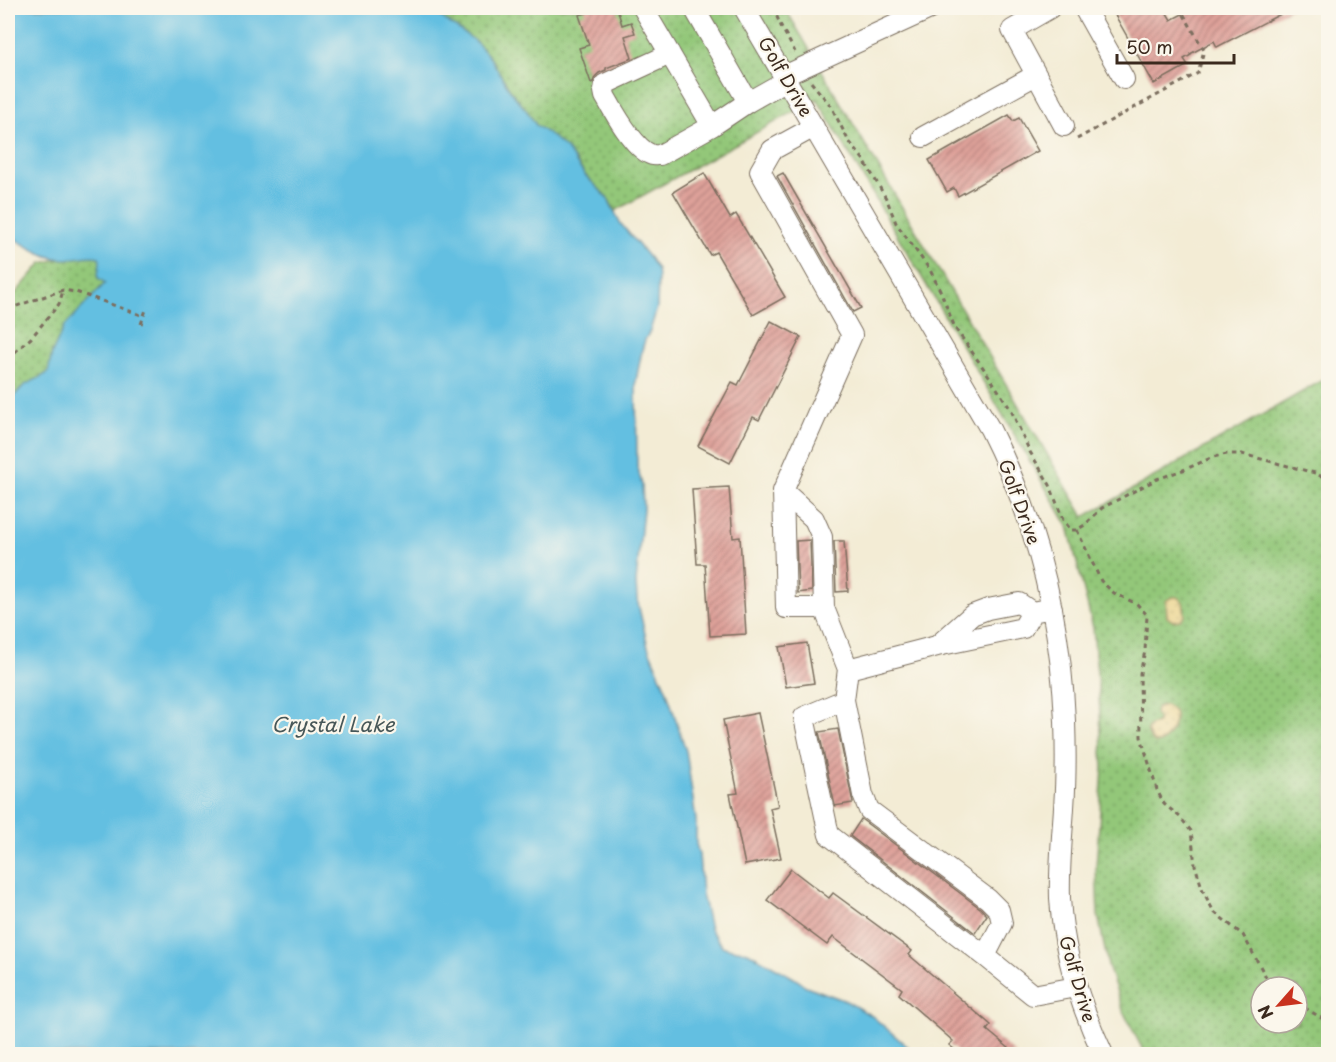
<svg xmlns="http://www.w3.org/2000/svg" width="1336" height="1062" font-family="'Playpen Sans',sans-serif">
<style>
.grass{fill:url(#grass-dots);stroke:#67784c;stroke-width:1.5;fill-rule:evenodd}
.sand{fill:url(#sand-dots);stroke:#94825e;stroke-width:1.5}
.water{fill:#63bfe1;stroke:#4f7480;stroke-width:1.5}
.building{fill:url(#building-hatch)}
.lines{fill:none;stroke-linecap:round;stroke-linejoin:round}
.minor-casing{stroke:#7b6e5e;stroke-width:22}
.path{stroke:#7b6e5e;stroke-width:3;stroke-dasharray:4.5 4.5;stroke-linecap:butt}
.minor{stroke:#fff;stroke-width:20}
.labels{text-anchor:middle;stroke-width:4.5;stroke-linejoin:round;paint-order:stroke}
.street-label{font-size:18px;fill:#3b2a1e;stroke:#fbf7ec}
.water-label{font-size:20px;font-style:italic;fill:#475758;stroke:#fbf7ec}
</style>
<defs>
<pattern id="grass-dots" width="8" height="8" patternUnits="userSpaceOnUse" patternTransform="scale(1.5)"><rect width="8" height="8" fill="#93c779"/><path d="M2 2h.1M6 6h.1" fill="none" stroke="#79a263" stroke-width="1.8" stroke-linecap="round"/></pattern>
<pattern id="sand-dots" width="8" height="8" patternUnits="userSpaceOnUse" patternTransform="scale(1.5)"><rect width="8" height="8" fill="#eeda9e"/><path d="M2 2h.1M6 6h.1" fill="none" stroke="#cdbb88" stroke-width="1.8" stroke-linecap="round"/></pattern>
<pattern id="building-hatch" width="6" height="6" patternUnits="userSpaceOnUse" patternTransform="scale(1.5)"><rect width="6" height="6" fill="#dea19a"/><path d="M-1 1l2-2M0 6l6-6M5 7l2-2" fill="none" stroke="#b5837d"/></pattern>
</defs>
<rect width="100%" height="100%" fill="#fbf7ec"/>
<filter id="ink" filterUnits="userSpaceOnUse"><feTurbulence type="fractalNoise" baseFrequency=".0167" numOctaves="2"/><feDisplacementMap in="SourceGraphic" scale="12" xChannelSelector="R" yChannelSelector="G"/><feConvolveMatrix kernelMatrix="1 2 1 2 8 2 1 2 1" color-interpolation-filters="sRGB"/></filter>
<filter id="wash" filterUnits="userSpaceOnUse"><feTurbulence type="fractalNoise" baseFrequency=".008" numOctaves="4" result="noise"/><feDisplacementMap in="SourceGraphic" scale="24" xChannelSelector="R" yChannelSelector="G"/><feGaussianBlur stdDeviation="1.35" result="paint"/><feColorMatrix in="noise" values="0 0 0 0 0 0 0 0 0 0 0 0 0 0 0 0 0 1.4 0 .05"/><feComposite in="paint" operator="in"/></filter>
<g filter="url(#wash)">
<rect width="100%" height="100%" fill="#f3ecd5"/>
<path class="grass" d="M428,8h357l299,509 244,-140v677h-183l-21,-41 -16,-47 -10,-51 -2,-48 7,-99 -4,-72 -6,-68 -25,-102 -251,-427 -202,112 -8,-14 -22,-22 -9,-14 -23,-24 -17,-12 -9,-14 -15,-18 -21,-34 -10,-12 -7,-7zM1261,987h36v36h-36z
M112,247l5,37 -21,32 -88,107v-121l34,-39z"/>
<path class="sand" d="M1172,597h5l6,5 2,13 -5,5 -7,1 -6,-4 -1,-16z
M1165,705c4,2 10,5 10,10 2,14 -20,46 -28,15l4,-5 7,-2c1,-6 -6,-9 -1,-16z"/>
<path class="water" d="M8,8h420l46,32 7,7 10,12 21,34 15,18 9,14 17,12 15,14 17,24 22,22 14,27 29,35 7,11 1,8 -1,30 -7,23 -5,9 -3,10 -6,31 1,84 5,20 1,24 -7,73 1,17 11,48 18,42 20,62 10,69v24l3,10 3,40 8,35 12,17 5,2 21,4 46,26 12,8 40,15 26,15 44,38h-908v-649c6,-7 9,-15 17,-20 8,-5 17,-7 23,-13l4,-19 12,-26 41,-44 -7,-5c-1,-8 4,-14 1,-21 -9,-3 -23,2 -34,2 -21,0 -39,-14 -57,-24z"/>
<g id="blocks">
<path class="building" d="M584,8h33l5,17 9,-3 4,11 -10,3 7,22 -26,10v2l-7,3 -4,4 -2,5 -2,1 -12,-35 10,-3 -10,-30 7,-2z
M1111,8h53l7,12 23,-12h98l-75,39 -3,-6 -24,13 1,1 -7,4 4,6 -34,19z
M1009,115l4,6 6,-3 19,33 -80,45 -4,-8 -7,4 -18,-32z
M704,173l26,45 6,-4 49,83 -32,18 -37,-63 -6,3 -37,-63z
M783,173l78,135 -8,4 -76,-136z
M771,321l30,16 -42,83 -6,-3 -23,46 -32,-17 34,-64 6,3z
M729,487l4,51 7,-1 6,97 -36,2 -5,-72h-8l-5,-75z
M810,540l2,51 -14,2 -2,-52z
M834,541h10l4,50 -12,1z
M807,643l7,40 -28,4 -7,-40z
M758,713l20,93 -8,2 11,50 -36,7 -15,-71 8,-1 -15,-73z
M838,729l15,74 -18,3 -16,-74z
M861,819l119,89 7,7 -12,18 -125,-97z
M791,869l38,29 4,-5 79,58 -3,4 82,70 -4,5 29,24h-56l-11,-9 4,-4 -54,-47 3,-5 -69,-52 -6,8 -60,-45z"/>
</g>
</g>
<g filter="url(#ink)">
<use href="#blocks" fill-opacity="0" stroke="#7b6e5e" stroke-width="1.5"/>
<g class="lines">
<g class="minor-casing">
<path id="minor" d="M643,8l69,118
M694,8l54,94
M744,8l246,421c46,91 71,191 75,292 1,29 1,58 -1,87 -2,30 -5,60 -4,90 3,55 20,107 43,156
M1050,8l-38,22 52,96
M1084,8l40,71
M670,54l-65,30 -1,7 1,5c9,16 28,51 45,58 3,2 6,1 10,1l52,-29 36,-24 39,-22
M784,76l148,-68
M814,127l-42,23 -12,21 92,164 -69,156 3,117h38l24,61 -4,31 -40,17 25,118 156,121 48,39 43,-8
M923,137l113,-62
M783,491l31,28 8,18 2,71
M1032,612l-9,16 -86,18 35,-31 16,-6 31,-6 13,9 20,-4
M848,669l89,-23
M844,700l19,95 6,15 119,89 11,11 3,13 -17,33"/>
</g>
<path class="path" d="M560,8l1,1h9l5,-1
M773,8l8,18 14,26
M811,82l20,24 17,34 15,19 13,22 11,19 9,23 34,47 10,20 15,38 34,48 22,34 19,42 20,33 13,35 8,10h5l9,-5 17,-17 55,-29 29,-10 27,-12 14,-3h15l73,19 11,6 2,5
M1077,139l121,-66 6,-23 -24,-42
M8,309l55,-19 13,2 68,24
M141,324l6,-17
M8,358l23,-20 28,-34 4,-13
M1077,530l24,51 13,12 23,11 10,11 -2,36 -5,22 1,64 16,53 7,14 16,13 11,14 4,34 8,26 11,21 29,23 23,42 7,10
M1297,1003l31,19"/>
<use href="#minor" class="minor"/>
</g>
</g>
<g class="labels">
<g class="street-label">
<text transform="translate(785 77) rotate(60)" y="6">Golf Drive</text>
<text transform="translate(1019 502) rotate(70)" y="6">Golf Drive</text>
<text transform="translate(1077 979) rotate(74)" y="6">Golf Drive</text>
</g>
<g class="water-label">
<text x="333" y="732">Crystal Lake</text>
</g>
</g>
<rect width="1336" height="1062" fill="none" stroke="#fbf7ec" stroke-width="30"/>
<g transform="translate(1279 1005) rotate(242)"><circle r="28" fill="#fbf7ec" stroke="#aea59a" stroke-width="1.5"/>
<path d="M0-4.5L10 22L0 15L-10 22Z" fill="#c8321e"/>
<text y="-9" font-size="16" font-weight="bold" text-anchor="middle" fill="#3b2a1e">N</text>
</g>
<path d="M1117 54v9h117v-9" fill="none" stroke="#3b2a1e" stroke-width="3"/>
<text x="1126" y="54" font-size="18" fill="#3b2a1e" stroke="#fbf7ec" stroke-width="4.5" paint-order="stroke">50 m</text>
</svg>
